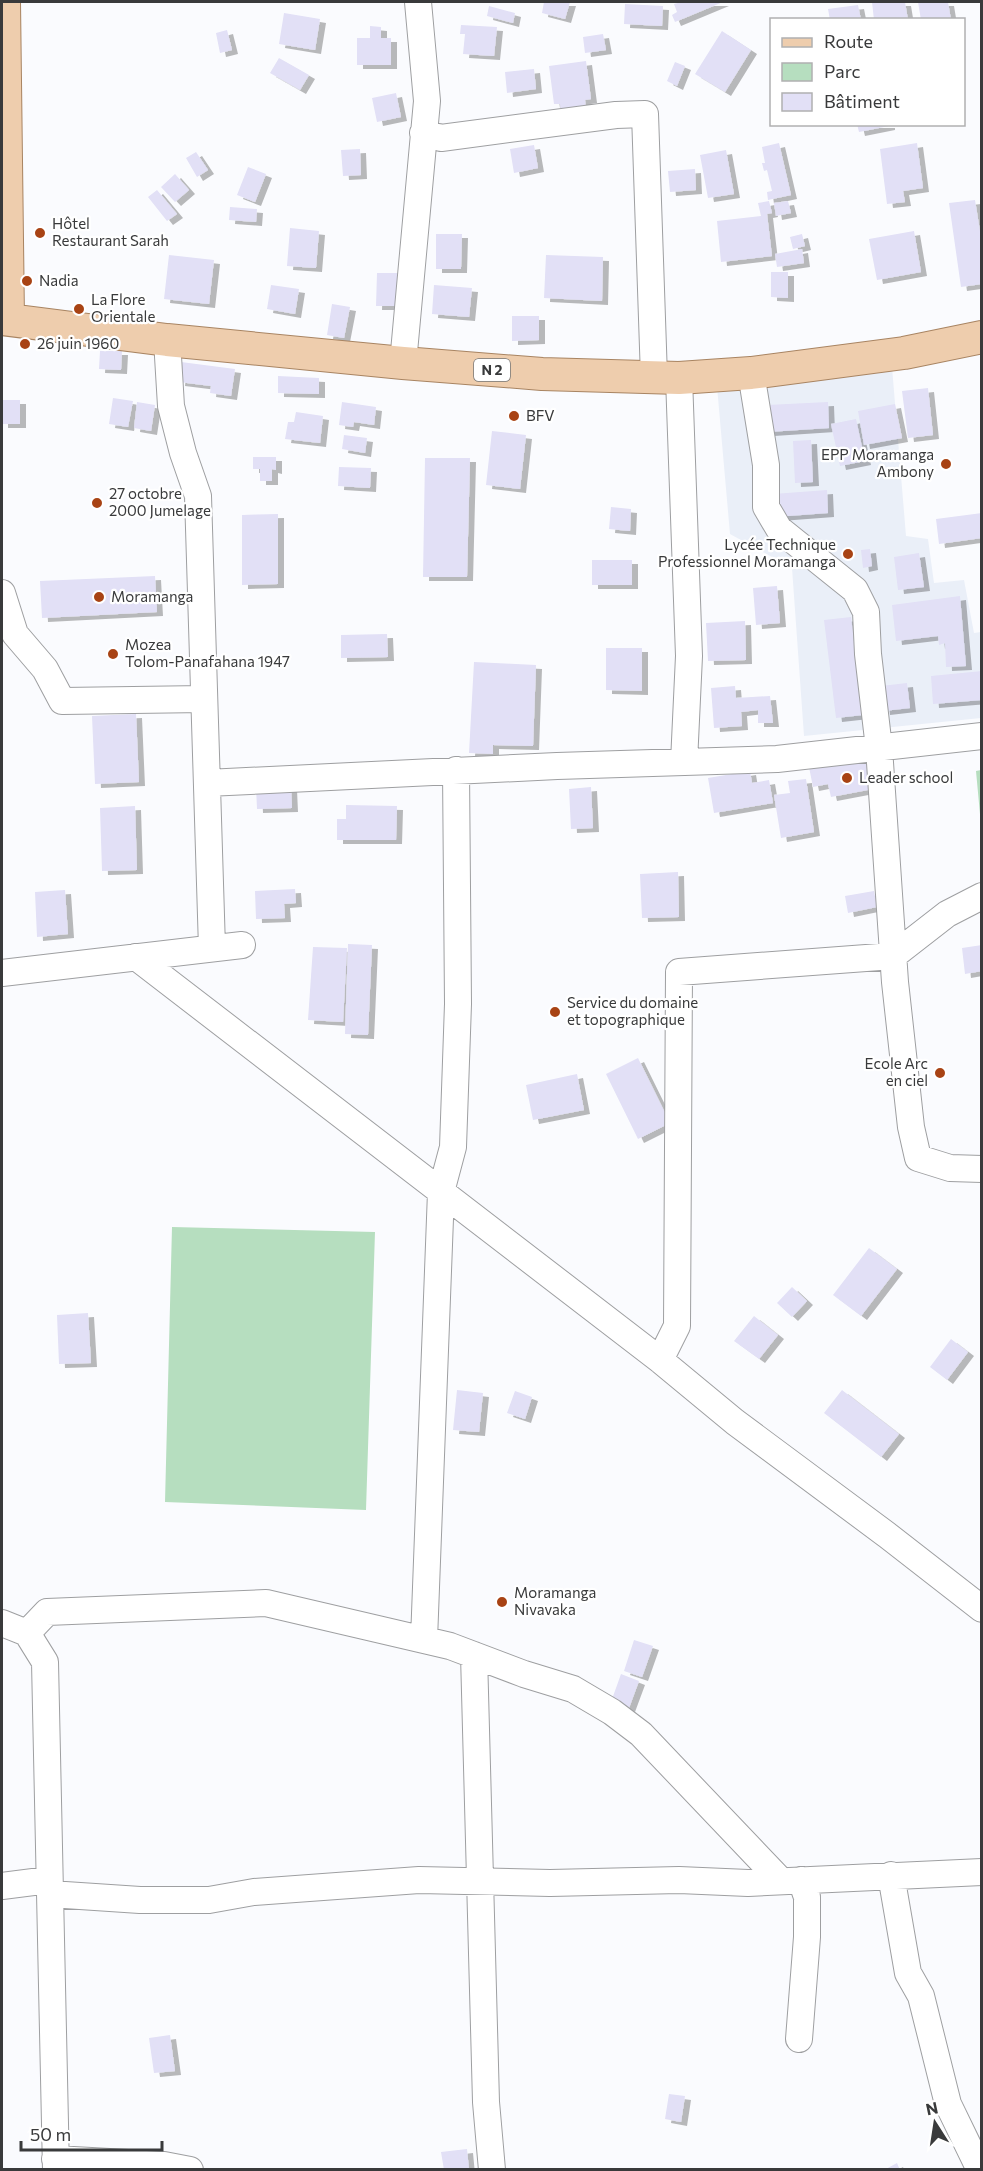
<svg xmlns="http://www.w3.org/2000/svg" width="983" height="2171" font-family="Commissioner,sans-serif">
<style>
.built{fill:#eaeff8}
.green{fill:#b6debf}
.building{fill:#e2e0f6;filter:url(#shadow)}
.lines{fill:none;stroke-linecap:round;stroke-linejoin:round}
.minor-casing{stroke:#9e9fa1;stroke-width:28}
.major-casing{stroke:#a88462;stroke-width:34}
.minor{stroke:#fff;stroke-width:26}
.major{stroke:#eecdad;stroke-width:32}
.poi-dot{fill:#a84314;stroke:#fff;stroke-width:2}
.labels{text-anchor:middle;stroke-width:4.5;stroke-linejoin:round;paint-order:stroke}
.shield{fill:#fff;stroke:#747576;stroke-width:1.5}
.shield-label{font-size:14px;font-weight:bold;fill:#393a3b}
.poi-label{font-size:15px;fill:#393a3b;stroke:#fff;text-anchor:start}
</style>
<defs>
<filter id="shadow"><feDropShadow dx="6" dy="4" stdDeviation="0" flood-color="#0004"/></filter>
</defs>
<rect width="100%" height="100%" fill="#fafbfe"/>
<path class="built" d="M892,367l14,169 22,3 6,44 30,-3 10,53 7,-1v86l-177,18 -12,-168 -62,-34 -14,-159z"/>
<path class="green" d="M981,770h1l-1,55 -5,-54z
M172,1227l203,5 -9,278 -201,-8z"/>
<path class="building" d="M544,2h26l-5,17 -23,-6z
M681,2h42l-48,20 -3,-7 5,-3 -3,-8z
M872,2h33l3,18h-34z
M918,2h30l3,18h-30z
M625,4l38,2 -1,20 -38,-2z
M858,5l3,15h-31l-2,-11z
M489,6l26,7 -2,10 -26,-7z
M284,13l36,6 -5,31 -36,-6z
M461,25l36,2 -3,29 -31,-2 2,-20h-5z
M370,26l11,1v11h10v27h-34v-27h13z
M227,30l5,20 -12,3 -4,-20z
M722,31l29,19 -26,42 -30,-18z
M603,34l3,16 -21,3 -2,-16z
M279,58l30,17 -9,15 -30,-17z
M586,61l5,38 -6,1 1,9 -25,3 -1,-8h-6l-5,-38z
M675,62l10,4 -8,20 -10,-5z
M534,69l2,20 -29,4 -2,-21z
M396,93l5,24 -24,5 -5,-24z
M857,124h32v2l-30,6z
M779,143l12,52 -23,5 -1,-8 5,-1 -5,-21 -3,1 -2,-8h3l-3,-16z
M917,143l6,45 -20,3 2,11 -18,2 -7,-55z
M534,145l4,23 -24,5 -4,-24z
M360,149l1,26 -18,1 -2,-26z
M726,150l8,44 -26,4 -8,-43z
M196,152l12,18 -11,7 -11,-19z
M248,167l18,7 -11,28 -18,-7z
M695,169l1,21 -26,2 -2,-21z
M175,174l14,16 -14,12 -14,-15z
M157,190l20,24 -10,7 -19,-24z
M975,200l7,44v40l-21,3 -12,-84z
M769,201l3,12 -5,1 5,42 -51,6 -4,-41 44,-5 -3,-13z
M788,201l3,12 -15,3 -2,-13z
M230,207l27,2 -1,13 -27,-2z
M290,228l29,3 -3,37 -29,-2z
M914,231l7,41 -44,8 -8,-41z
M436,234h26l-1,35h-25z
M802,234l3,12 -12,3 -3,-12z
M802,249l2,14 -27,4 -2,-13z
M169,255l45,5 -5,44 -45,-5z
M546,255l57,2 -1,44 -58,-3z
M771,272h17v26l-17,-1z
M377,273h27l-1,33h-27z
M271,285l28,4 -4,25 -28,-5z
M434,285l38,3 -3,29 -37,-3z
M332,304l18,3 -6,31 -17,-3z
M512,316h27v24l-27,1z
M100,351h22l-1,19 -22,-1z
M181,362l54,7 -4,27 -21,-3 1,-7 -32,-4z
M278,376l41,2v16l-41,-1z
M928,388l5,47 -25,3 -6,-47z
M113,398l20,3 -5,26 -19,-3z
M2,400h18v24h-18z
M137,402l18,3 -4,26 -17,-3z
M342,402l34,5 -2,18 -20,-3 -1,5 -14,-2z
M828,402l1,26 -61,4 -1,-27z
M895,404l7,34 -38,7 -6,-34z
M296,412l27,4 -3,27 -35,-4 3,-17h6z
M856,419l9,42 -25,5 -9,-42z
M492,431l34,4 -6,54 -34,-4z
M344,435l23,3 -2,15 -23,-4z
M811,440l2,42 -18,1 -2,-42z
M253,457h23v13l-4,-1v12h-12v-12h-7z
M425,458h45l-3,119h-44z
M339,467l32,1 -1,20 -32,-2z
M827,490l1,23 -53,4 -2,-23z
M611,507l20,2 -1,22 -21,-2z
M982,513v25l-43,6 -3,-25z
M278,514v70l-36,1v-70z
M870,549l2,17 -9,2 -2,-18z
M919,553l5,34 -26,3 -4,-33z
M592,560h40v25h-40z
M155,576l2,36 -115,6 -2,-37z
M777,586l3,37 -24,2 -3,-37z
M960,596l6,70 -20,1 -1,-24 -6,2 -1,-9 -42,5 -4,-36z
M851,617l12,98 -27,3 -12,-98z
M745,621l1,39 -38,1 -2,-38z
M387,634l1,23 -47,1v-23z
M606,648h36v43l-36,-1z
M474,662l62,3 -3,81 -40,-1v9l-24,-1z
M982,671v29l-49,4 -2,-28z
M907,683l3,25 -26,3 -3,-25z
M735,686l1,12 34,-2 3,27h-15v-13l-17,2 1,14 -28,2 -3,-40z
M136,714l3,68 -44,2 -3,-68z
M867,756l6,33 -42,8 -3,-13 -15,3 -4,-20z
M750,771l2,12 17,-3 4,23 -59,10 -6,-35z
M806,779l8,53 -33,6 -7,-43 16,-2 -2,-12z
M291,786l1,22 -35,1 -1,-22z
M591,787l2,41 -22,1 -2,-40z
M346,805l51,1 -1,34h-59v-21h9z
M135,806l2,64 -35,1 -2,-63z
M678,872l1,45 -37,1 -2,-44z
M295,889l1,14 -12,1 1,14 -29,1 -1,-28z
M65,890l3,44 -31,3 -2,-45z
M874,891l3,16 -29,6 -3,-17z
M348,944l24,1 -4,90 -23,-1z
M982,945v26l-17,3 -3,-26z
M313,947l34,1 -4,74 -35,-2z
M638,1058l32,65 -32,16 -32,-65z
M577,1074l7,36 -51,10 -7,-35z
M869,1248l28,21 -36,47 -28,-21z
M792,1287l15,14 -15,16 -15,-14z
M88,1313l3,50 -32,1 -2,-49z
M754,1316l24,19 -19,24 -25,-18z
M951,1339l17,13 -21,28 -17,-13z
M457,1390l26,3 -4,39 -26,-2z
M842,1390l57,44 -18,23 -57,-44z
M515,1391l17,6 -7,22 -18,-6z
M634,1640l19,6 -11,31 -18,-6z
M621,1674l18,7 -10,27 -18,-6z
M170,2035l5,36 -21,2 -5,-35z
M669,2094l16,2 -4,26 -16,-3z
M467,2149l2,21h-25l-3,-18z
M897,2163l3,7h-16z"/>
<g class="lines">
<g class="minor-casing">
<path id="minor" d="M423,133l18,5 175,-23 29,-1 9,263
M167,340l4,66 12,47 15,43 14,452
M403,363l24,-262 -9,-99
M751,373l15,92v42l13,22 76,61 11,22 2,42 11,94 16,234 16,145 7,31 32,10 32,1
M679,378l10,278 -5,106
M2,593l13,41 30,35 17,32 142,-2
M207,783l350,-17 220,-7 205,-23
M136,957l524,403 75,62 152,113 95,74
M2,973l240,-28
M660,1360l17,-34 2,-354 214,-16 54,-42 35,-18
M2,1623l25,10 18,29 11,508
M27,1633l20,-21 219,-9 184,43 74,28 49,15 39,23 29,22 140,147
M424,1640l17,-448 12,-45 5,-143 -2,-234
M474,1655l12,447 6,68
M891,1875l17,98 13,23 27,108 32,66
M2,1886l47,-6
M50,1894l90,6h69l45,-8 165,-12 131,3 129,-3 69,3 234,-11
M799,2039l8,-102v-40l-6,-17
M55,2159l109,6 26,5"/>
</g>
<g class="major-casing">
<path id="major" d="M4,2l4,317
M2,319l165,21 236,23 139,11 137,4 72,-5 153,-20 78,-16"/>
</g>
<use href="#minor" class="minor"/>
<use href="#major" class="major"/>
</g>
<g class="poi-dot">
<circle cx="40" cy="233" r="6"/>
<circle cx="27" cy="281" r="6"/>
<circle cx="79" cy="309" r="6"/>
<circle cx="25" cy="344" r="6"/>
<circle cx="514" cy="416" r="6"/>
<circle cx="946" cy="464" r="6"/>
<circle cx="97" cy="503" r="6"/>
<circle cx="848" cy="554" r="6"/>
<circle cx="99" cy="597" r="6"/>
<circle cx="113" cy="654" r="6"/>
<circle cx="847" cy="778" r="6"/>
<circle cx="555" cy="1012" r="6"/>
<circle cx="940" cy="1073" r="6"/>
<circle cx="502" cy="1602" r="6"/>
</g>
<g class="labels">
<rect class="shield" x="474" y="359" width="36" height="22" rx="4.5"/>
<g class="shield-label">
<text x="492" y="375">N 2</text>
</g>
<g class="poi-label">
<text x="52" y="229">Hôtel<tspan x="52" dy="17">Restaurant Sarah</tspan></text>
<text x="39" y="286">Nadia</text>
<text x="91" y="305">La Flore<tspan x="91" dy="17">Orientale</tspan></text>
<text x="37" y="349">26 juin 1960</text>
<text x="526" y="421">BFV</text>
<text x="934" y="460" text-anchor="end">EPP Moramanga<tspan x="934" dy="17">Ambony</tspan></text>
<text x="109" y="499">27 octobre<tspan x="109" dy="17">2000 Jumelage</tspan></text>
<text x="836" y="550" text-anchor="end">Lycée Technique<tspan x="836" dy="17">Professionnel Moramanga</tspan></text>
<text x="111" y="602">Moramanga</text>
<text x="125" y="650">Mozea<tspan x="125" dy="17">Tolom-Panafahana 1947</tspan></text>
<text x="859" y="783">Leader school</text>
<text x="567" y="1008">Service du domaine<tspan x="567" dy="17">et topographique</tspan></text>
<text x="928" y="1069" text-anchor="end">Ecole Arc<tspan x="928" dy="17">en ciel</tspan></text>
<text x="514" y="1598">Moramanga<tspan x="514" dy="17">Nivavaka</tspan></text>
</g>
</g>
<rect width="983" height="2171" fill="none" stroke="#393a3b" stroke-width="6"/>
<rect x="770" y="18" width="195" height="108" fill="#ffffff" stroke="#b0b0b1" stroke-width="1.5"/>
<rect x="782" y="38" width="30" height="9" fill="#eecdad" stroke="#b0b0b1" stroke-width="1.5"/>
<text x="824" y="48" font-size="18" fill="#393a3b">Route</text>
<rect x="782" y="63" width="30" height="18" fill="#b6debf" stroke="#b0b0b1" stroke-width="1.5"/>
<text x="824" y="78" font-size="18" fill="#393a3b">Parc</text>
<rect x="782" y="93" width="30" height="18" fill="#e2e0f6" stroke="#b0b0b1" stroke-width="1.5"/>
<text x="824" y="108" font-size="18" fill="#393a3b">Bâtiment</text>
<g transform="translate(935 2123) rotate(348)" stroke="#ffffff" stroke-width="4.5" paint-order="stroke">
<path d="M0-4.5L10 22L0 15L-10 22Z" fill="#393a3b"/>
<text y="-9" font-size="16" font-weight="bold" text-anchor="middle" fill="#393a3b">N</text>
</g>
<path d="M21 2141v9h141v-9" fill="none" stroke="#393a3b" stroke-width="3"/>
<text x="30" y="2141" font-size="18" fill="#393a3b" stroke="#ffffff" stroke-width="4.5" paint-order="stroke">50 m</text>
</svg>
